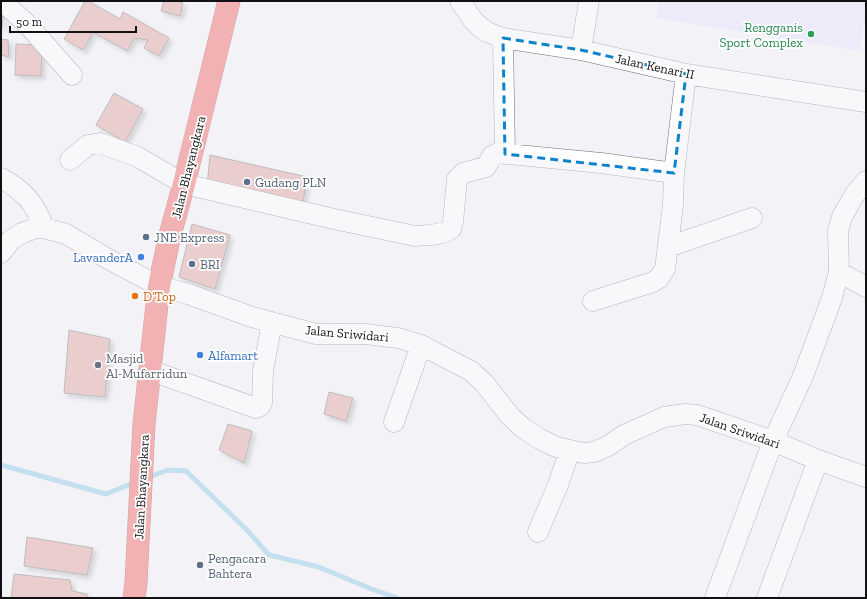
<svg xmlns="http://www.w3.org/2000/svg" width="867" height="599" font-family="'Zilla Slab',serif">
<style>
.green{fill:#e7e1fc}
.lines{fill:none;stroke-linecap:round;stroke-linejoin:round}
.stream{stroke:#8dcbe4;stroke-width:5}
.building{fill:#dea29a;stroke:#817b7a;filter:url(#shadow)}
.street-casing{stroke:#6f6e72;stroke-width:21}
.highway-casing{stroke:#a34847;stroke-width:23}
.street{stroke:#fff;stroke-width:20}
.highway{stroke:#f26563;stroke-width:22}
.marked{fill:none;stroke:#0d83cc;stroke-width:3;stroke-dasharray:8 5;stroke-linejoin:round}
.leisure-dot{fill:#2e9e5b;stroke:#fff;stroke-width:1.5}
.service-dot{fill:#5c6f8a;stroke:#fff;stroke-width:1.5}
.shop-dot{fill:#3f7fe0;stroke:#fff;stroke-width:1.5}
.food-dot{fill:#e8710a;stroke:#fff;stroke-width:1.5}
.worship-dot{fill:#6b7280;stroke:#fff;stroke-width:1.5}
.labels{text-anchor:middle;stroke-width:3.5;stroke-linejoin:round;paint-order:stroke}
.leisure-label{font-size:13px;fill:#27864d;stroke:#fff;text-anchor:end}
.street-label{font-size:13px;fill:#111113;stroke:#fff}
.service-label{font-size:13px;fill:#4e5e75;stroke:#fff;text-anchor:start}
.shop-label{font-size:13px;fill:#366cbe;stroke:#fff;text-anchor:end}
.food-label{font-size:13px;fill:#c56008;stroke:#fff;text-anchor:start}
.worship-label{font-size:13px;fill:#5b616d;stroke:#fff;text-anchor:start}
</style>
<defs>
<filter id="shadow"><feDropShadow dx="3.5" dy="3.5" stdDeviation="2" flood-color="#0004"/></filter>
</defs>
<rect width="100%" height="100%" fill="#f3f2f7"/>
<path class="green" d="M659,1h207l-5,50 -205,-33z"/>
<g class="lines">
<path class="stream" d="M1,465l105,29 30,-12
M147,478l21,-8 18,1 61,59 22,25 50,12 50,21 28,10"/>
</g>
<path class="building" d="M85,1h3l32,18 3,-7 46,26 -10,18 -15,-8 4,-8 -14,-2 -7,13 -34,-19 -10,18 -19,-11z
M164,1h12l7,2 -3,13 -19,-5z
M1,7h3l-2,21h-1z
M1,39l7,1 1,17 -8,-2z
M16,44l26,1 -1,31 -26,-1z
M114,93l29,16 -18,33 -29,-17z
M210,155l97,22 -5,31 -95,-22z
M192,224l38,11 -15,54 -36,-12z
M69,330l41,9 -5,58 -41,-4z
M329,392l24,6 -7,23 -22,-7z
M228,424l24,7 -8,32 -25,-13z
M27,537l66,11 -6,27 -63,-9z
M14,574l56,6 2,11 15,3v4h-76z"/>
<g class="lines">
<g class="street-casing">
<path id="street" d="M2,1l26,24 44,50
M460,1l13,19 7,7 7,5 16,6 78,12 105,24 180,28
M503,38l2,116
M581,50l8,-49
M70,160l18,-15 12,-2 38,14 46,27 150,35 81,17c11,-1 26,0 36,-7l2,-7 4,-43 6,-6 23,-6 6,-11 6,-3 103,10 73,10
M1,178c23,13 34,25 43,50
M668,247l84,-29
M1,253l10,-13 11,-7 14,-5h8l22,6 42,25 51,27 29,8 64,23 64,17h50l15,2 17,2 23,7 50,26 13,12 26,33 13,12 17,11 16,8 28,6 10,-1 14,-6 16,-11 40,-18 21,-3 12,1 76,26 45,19 48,17
M839,272l27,15
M593,301l60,-19 6,-4 6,-9 8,-64 1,-32 12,-99
M149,370l107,38 4,-2 2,-3 1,-32 9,-49
M394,422l27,-77
M538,532l20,-47 12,-35
M715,598l58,-157 30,-65 29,-78 7,-26 -1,-41 4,-14 13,-23 11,-13
M767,598l51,-138"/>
</g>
<g class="highway-casing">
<path id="highway" d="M134,598l2,-15 8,-159 15,-138 11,-51 14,-51 45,-183"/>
</g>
<use href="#street" class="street"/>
<use href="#highway" class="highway"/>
</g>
<path d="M0 0H867V599H0ZM503,38l78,12 105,24 -12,99 -169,-19z" fill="#f3f2f7" fill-opacity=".55" fill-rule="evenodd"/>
<path class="marked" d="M503,38l78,12 105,24 -12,99 -169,-19z"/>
<circle class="leisure-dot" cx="811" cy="34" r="4"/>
<g class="service-dot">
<circle cx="247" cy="182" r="4"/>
<circle cx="146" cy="237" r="4"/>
<circle cx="192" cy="264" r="4"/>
<circle cx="200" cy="565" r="4"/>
</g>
<g class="shop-dot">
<circle cx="141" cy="257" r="4"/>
<circle cx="200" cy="355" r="4"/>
</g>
<circle class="food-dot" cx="135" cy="296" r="4"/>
<circle class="worship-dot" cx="98" cy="365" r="4"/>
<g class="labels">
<g class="leisure-label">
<text x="803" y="32">Rengganis<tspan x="803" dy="15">Sport Complex</tspan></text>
</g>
<g class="street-label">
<text transform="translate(655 66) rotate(12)" y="5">Jalan Kenari II</text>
<text transform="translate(188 167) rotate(-76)" y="5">Jalan Bhayangkara</text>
<text transform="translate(347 333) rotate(5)" y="5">Jalan Sriwidari</text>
<text transform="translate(740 430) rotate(19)" y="5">Jalan Sriwidari</text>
<text transform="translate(141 487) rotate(-87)" y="5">Jalan Bhayangkara</text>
</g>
<g class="service-label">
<text x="255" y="187">Gudang PLN</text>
<text x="154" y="242">JNE Express</text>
<text x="200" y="269">BRI</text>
<text x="208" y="563">Pengacara<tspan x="208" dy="15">Bahtera</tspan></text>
</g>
<g class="shop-label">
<text x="133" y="262">LavanderA</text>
<text x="208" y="360" text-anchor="start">Alfamart</text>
</g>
<g class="food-label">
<text x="143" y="301">D’Top</text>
</g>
<g class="worship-label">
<text x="106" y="363">Masjid<tspan x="106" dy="15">Al-Mufarridun</tspan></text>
</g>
</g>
<rect width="867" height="599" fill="none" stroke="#111113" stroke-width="4"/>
<path d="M10 26v6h126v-6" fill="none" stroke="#111113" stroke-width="2"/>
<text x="16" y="26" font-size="12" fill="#111113" stroke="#ffffff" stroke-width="3" paint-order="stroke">50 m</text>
</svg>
